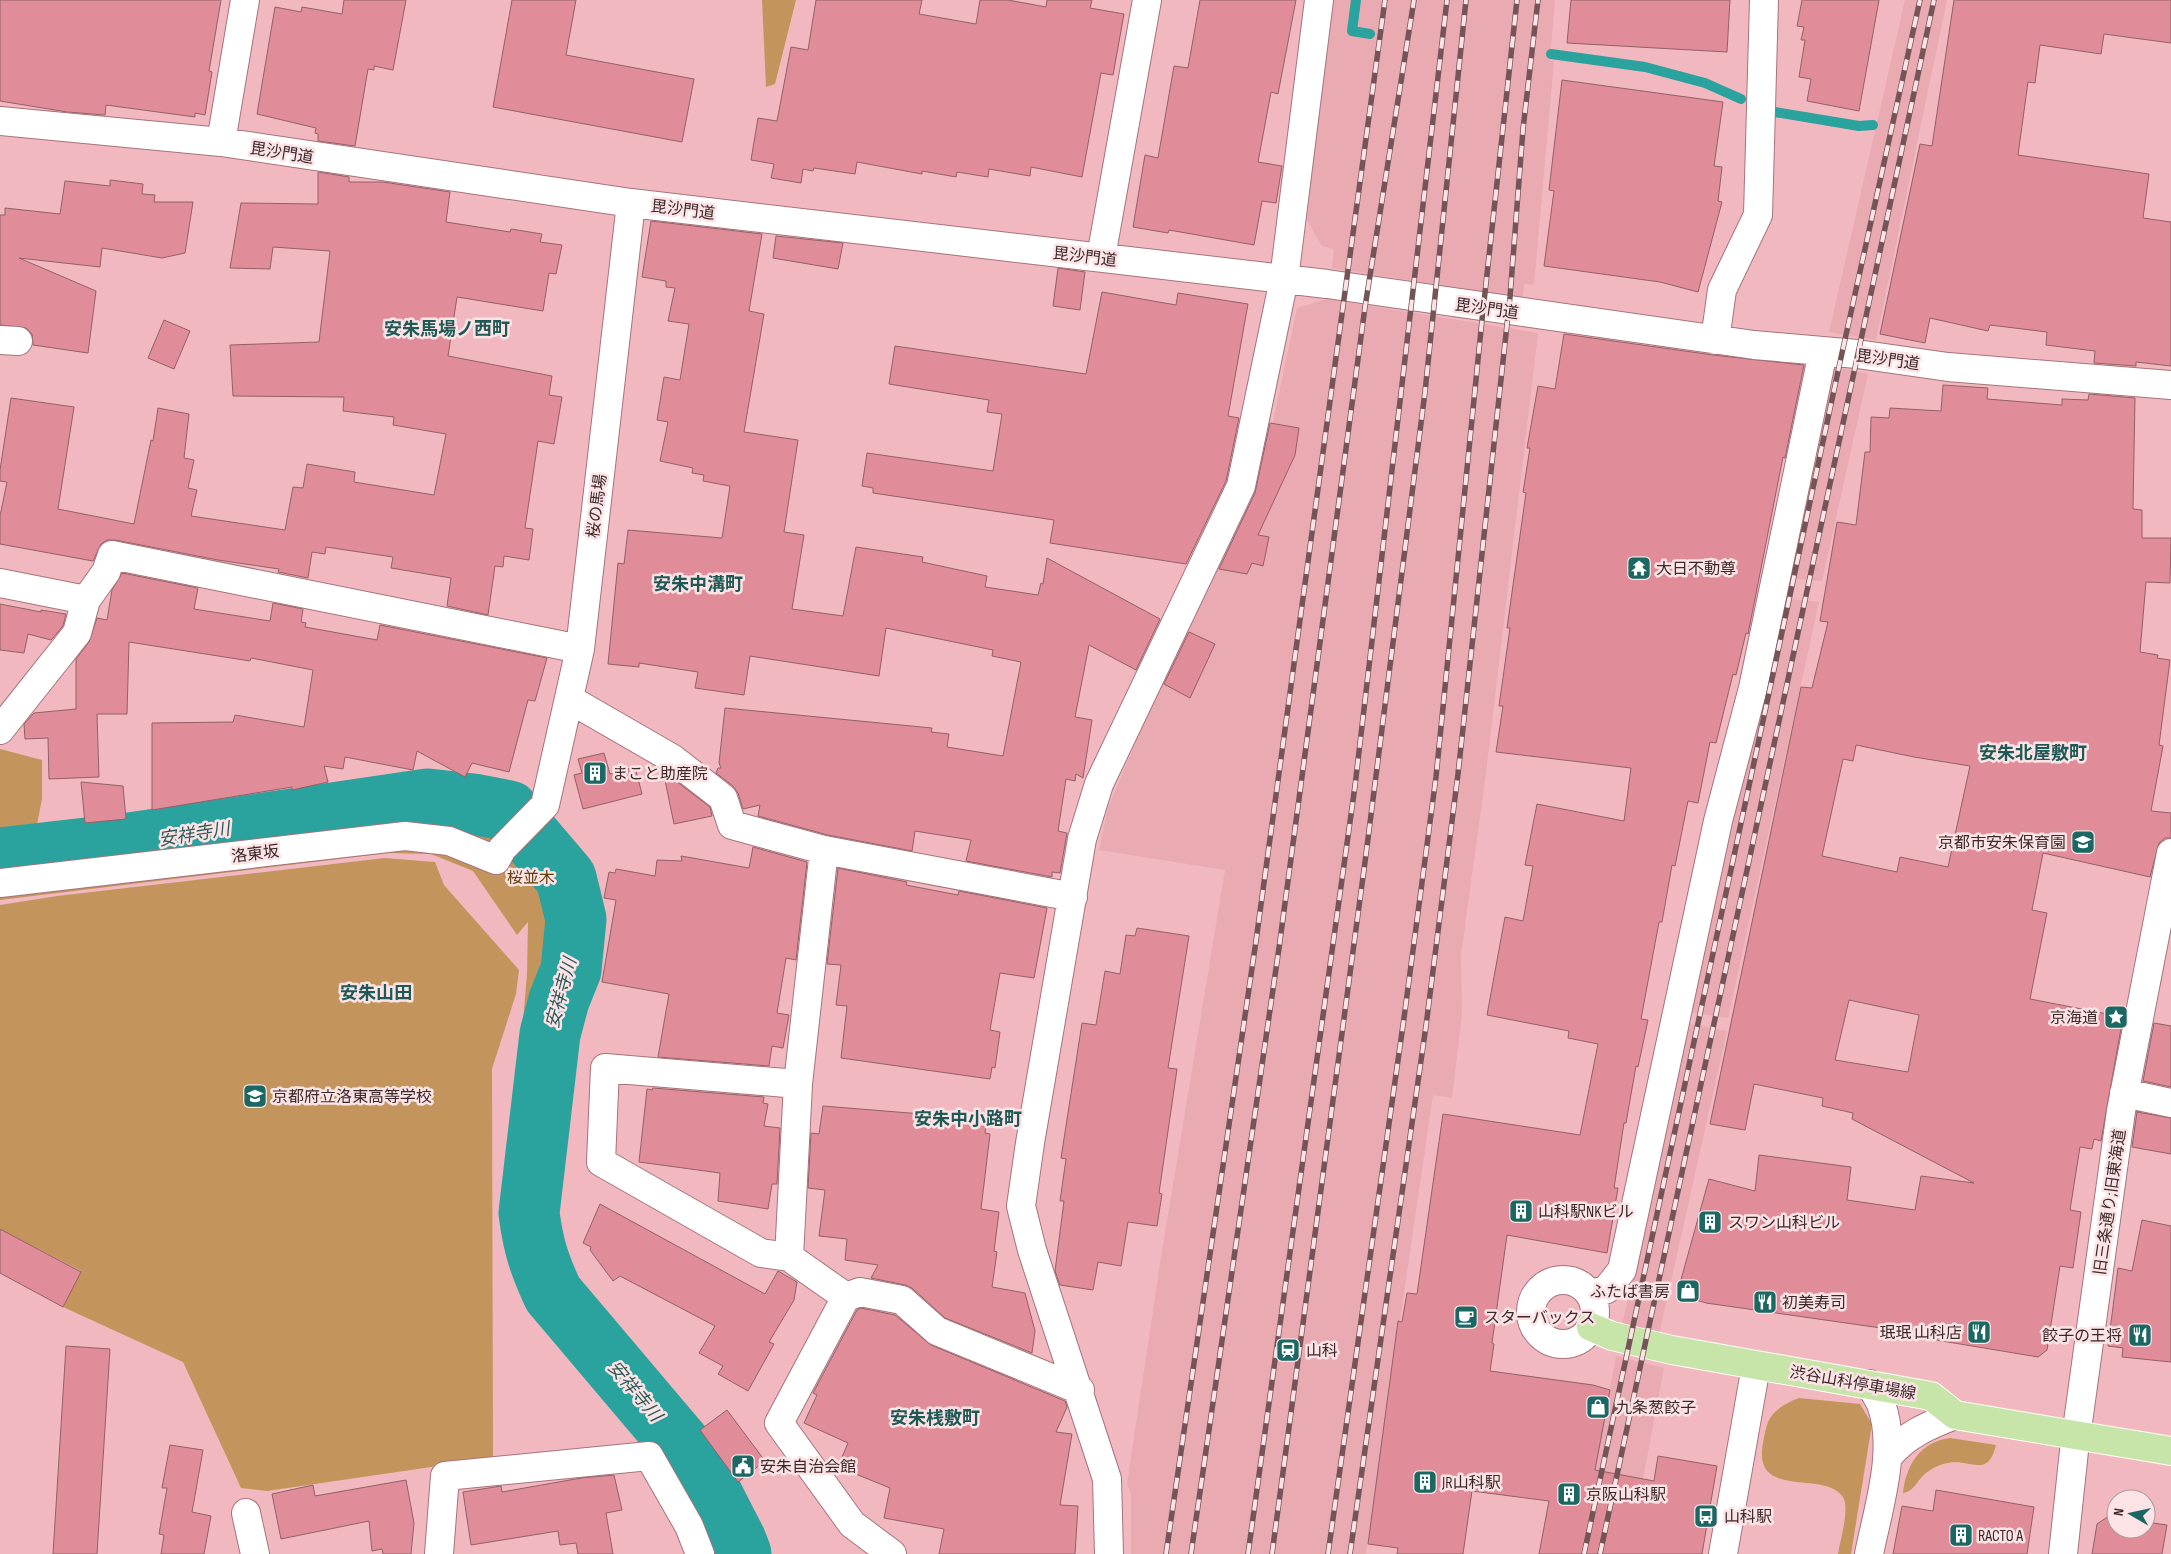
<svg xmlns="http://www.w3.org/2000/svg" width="2171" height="1554" font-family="'Sofia Sans Condensed','Noto Sans JP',sans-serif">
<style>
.built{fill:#e9aab2}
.green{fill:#c3955d}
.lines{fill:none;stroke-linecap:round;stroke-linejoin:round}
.stream{stroke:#2aa29d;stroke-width:10}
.river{stroke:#2aa29d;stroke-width:61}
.building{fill:#e08d99;stroke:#926066;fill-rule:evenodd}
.minor-casing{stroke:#a7737a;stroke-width:30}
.major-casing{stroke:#fff;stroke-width:30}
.minor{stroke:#fff;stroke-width:28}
.major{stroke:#c7e4a9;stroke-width:28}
.rail-casing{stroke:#745457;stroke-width:5.5}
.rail{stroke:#fce4e6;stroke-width:4;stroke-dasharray:11;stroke-linecap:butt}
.labels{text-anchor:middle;stroke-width:5;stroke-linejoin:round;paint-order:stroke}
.street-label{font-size:16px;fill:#3c2729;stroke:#fce4e6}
.poi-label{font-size:16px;fill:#3c2729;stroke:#fce4e6;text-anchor:start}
.park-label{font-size:16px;fill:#613e0a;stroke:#fce4e6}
.neighbourhood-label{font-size:18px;font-weight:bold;fill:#1e5956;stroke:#fce4e6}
.water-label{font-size:18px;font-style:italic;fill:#295956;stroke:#fce4e6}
</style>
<rect width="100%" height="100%" fill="#f1b9bf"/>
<path class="built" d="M1334,0h221l-5,61h4l-20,224 -10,-1 -1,14 -191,-30 2,-19 -12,-3 -15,-26 13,-132z
M1905,0h42l-71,340 -47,-8z
M1327,299l211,34 -52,440 -25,182 1,60 -10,83 -19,-3 -67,459h-235v-60l-4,-10 34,-227 64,-387 -126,-20 9,-42 61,-145 92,-184 36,-171z
M1826,365l42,9 -46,207 -40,-3z
M1778,598l41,4 -91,416 -39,-6z
M1685,1023l42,8 -68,304 -37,-9z
M1616,1356l48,12 -21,111 -13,-2 -64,77 37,-127z"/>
<path class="green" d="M762,0h34l-21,84 -9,3z
M0,749l42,11v39l-6,31 -36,3z
M428,799l45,5 36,7 76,49 1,65 -27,75 -9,34 -21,179 -20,-24 18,-215 1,-52 -11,13 -44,-64 -42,-17 -43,-1 -388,47v-42l130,-15z
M385,858l50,4 9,23 75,85 -3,24 -24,75 1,389 -226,33 -26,-3 -58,-126 -120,-55 18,-36 -81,-42v-324l57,-9z
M1799,1398l61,6 12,20 -21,130h-13c2,-13 12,-45 5,-57 -19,-28 -91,4 -80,-54 2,-10 3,-21 10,-29 7,-8 16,-12 26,-16z
M1950,1438l46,7c-9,36 -26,11 -53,19 -6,2 -12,5 -17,9 -8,6 -12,19 -23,20 3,-28 17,-51 47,-55z"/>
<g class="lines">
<path class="stream" d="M1356,0l-4,31 18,3
M1551,54l94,13 60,16 36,16
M1775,112l84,14 14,-1"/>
<path class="river" d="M0,858l130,-15 298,-44 45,5 36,7 57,67 10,41 -5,51 -12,30 -9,34 -21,179c4,32 10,51 24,81l143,169 40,78 5,13"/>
</g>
<path class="building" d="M0,0h221l-12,71 3,1 -7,43 -10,-2v4l-89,-12 -1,10 -38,-3 -67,-11z
M344,0h62l-13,70 -19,-4v4l-6,-1 -13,77 -37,-5v-7l-3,-1 1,-5 -59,-14 18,-107 26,5 1,-5 40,7z
M512,0h64l-10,55 128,24 -12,63 -189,-35z
M816,0h106l-3,14 57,10 4,-24h28l38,7 1,-7h45l-2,8 34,6 -11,61 -12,-2 -19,104 -51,-10 -1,9 -41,-7 -1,8 -31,-5 -1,5 -34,-6v3l-65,-12 -2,12 -41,-6 -1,3 -10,-2 -2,14 -30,-5 3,-14 -23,-4 7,-42 19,3 14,-74 17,3z
M1200,0h96l-18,94 -7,-2 -13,70 24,4 -6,37 -14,-2 -8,44 -85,-15 -1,3 -35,-6 12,-72 13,3 16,-92 14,2z
M1571,0h159l-3,52 -160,-9z
M1802,0h77l-20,111 -52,-10 4,-22 -12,-2 6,-37h-4l3,-13 -7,-1z
M1954,0h217v43l-67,-9 -3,20 -61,-9 -5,38 -7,-1 -10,73 131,19 -6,44 28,4v144l-35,-4v4l-42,-3 1,-12 -49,-6 1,-13 -57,-7 -2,6 -58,-13 -5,25 -45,-9 40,-190 12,2z
M1562,80l161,22 -9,64 8,1 -4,34 4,1 -24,90 -38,-10 -116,-16 10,-75 -5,-1z
M318,172l31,5v5h34l67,10 -4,30 64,10 1,-3 31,5 -2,8 22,3 -6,29 -7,-1 -6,38 -86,-14 -9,59 104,20 -3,19 13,2 -8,47 -16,-3 -13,87 8,1 -4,31 -25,-4 -1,11 -8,-1 -7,49 -41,-9 4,-28 -60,-10 2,-11 -67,-10 -1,7 -13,-2 -4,26 -30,-6 1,-3 -61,-9 -103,-20h-8l-6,4 -8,17 -93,-17v-28l7,-34 -7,-1v-11l11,-72 63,9 -16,102 76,15 17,-84 2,1 5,-33 31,6 -5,44 10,2 -6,28 9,2 -6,26 94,14 8,-43 10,1 4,-24 48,8 -1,10 80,13 12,-61 -53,-9 1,-8 -51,-6 1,-14 -111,-1 -3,-51 89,-3 11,-91 -57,-4 -3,22 -40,-1 11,-65 77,1z
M110,180l33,4 -1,10 13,1 -1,7h39l-8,51 -23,5 -60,-10 -2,19 -81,-9 77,33 -8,62 -55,-8 -1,-11 -6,-6 -26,-3v-110h5v-7l55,6 5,-33 45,5z
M651,221l111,13 -13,77 15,3 -20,118 54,8 -14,92 20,3 -12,74 51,7 13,-69 67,10 -1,5 65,14 -2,11 53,8 3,-12 2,1 4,-26 113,61 -24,51 -47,-25 -14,72 17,3 -9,58 -7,-4 -1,7 -9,-2 -8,52 9,2 -7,40 -8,-1v5l-86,-16 5,-21 -56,-9 -3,20 -84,-16 -70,-19 2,-11 -17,4 -5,-16 -5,-7 -17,-13 2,-5h3l-2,-5 6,-55 207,20 -1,4 18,2 -2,13 56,9 18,-94 -29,-6 1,-6 -107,-22 -7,48 -129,-20 -6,39 -49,-7 3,-16 -59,-9v4l-31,-3 10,-101 6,1 4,-34 94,8 8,-52 -27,-5 1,-6 -12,-2 1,-5 -33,-7 8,-39 -11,-2 7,-43 16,3 9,-56 -21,-3 7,-33 -9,-1v-6l-24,-4z
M776,236l67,7 -5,26 -65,-11z
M1058,268l27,4 -5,38 -27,-4z
M1102,292l74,13 2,-12 70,11 -20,112 11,2 -13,63 -40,83 -136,-21 4,-23 -181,-27v-5l-11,-2 5,-33 126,18 9,-57 -15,-2 2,-12 -100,-16 6,-38 191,28z
M164,320l26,11 -16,38 -26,-11z
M1564,334l149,21 91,10 -19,93 -2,-1 -35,177 -2,-1 -10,42 -3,-1 -17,69 -6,-1 -12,61 -10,-2 -13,65 -3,-1 -10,57h-3l-18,97 7,1 -10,47 -2,-1 -10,57h-2l-10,65h4l-11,65 -100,-18 -15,108 2,1 -4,27 103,14 17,5 -15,80 59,11 4,-25 59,10 -15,88h-163l10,-53 -77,-10 -9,63h-66l1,-6 -30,-4 30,-223 4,1 5,-29 10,1 26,-180 137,21 18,-91 -30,-6 1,-7 -82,-16 18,-98 18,4 10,-55 -8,-1 12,-61 87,17 7,-53 -135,-16 7,-46h-4l11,-78h-3l19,-135 -3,-1 7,-44h-3l11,-62 17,3z
M1943,385l45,3 -1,11 75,6v-6l26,1 1,-6 46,4 -2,111 9,1v28h29l-1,45 -24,-1 -6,70 18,3 -1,3 13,2 -11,85 4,1 -12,65 20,2v25h-6l-6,5 -9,34 -107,-24 -11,57 15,3 -17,86 93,18 -22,124 -7,-2 -2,10 -12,-2 -10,63 11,2 -8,56 -13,-2 -13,84 -9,7 -150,-25v-3l-182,-26 -29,-9 32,-115 46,12 4,-36 92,12 -4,33 68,10 6,-34 53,7 -122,-64 1,-6 -31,-7 1,-8 -69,-14 -9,46 -35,-6 91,-437 11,1 16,-66 -8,-1 17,-99 19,3 9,-73h5l1,-35 18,1 1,-10 51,3zM1856,745l58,12 56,9 -22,101 -48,-10 -3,15 -75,-16 21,-97 10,2zM1849,1000l70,15 -11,57 -73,-12z
M1270,423l29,5 -4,27 -37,80 11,2 -6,29 -11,-3 -5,11 -28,-5 36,-76z
M122,573l76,15 -4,21 76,12 3,-18 30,6 -2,13 5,1 -1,4 72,13 3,-15 167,33 -12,43 -7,-1 -19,72 -37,-9 -7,14 -48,-26 -4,19 -68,-13 -2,12 -19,-3 4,16 -36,8v-3l-140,23v-87l81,-1 2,-7 69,12 9,-57 -62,-12 -1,3 -121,-19 -2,72h-30l2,63 -50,2 -1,-41 -23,1 -1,-15 10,-11 42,-4v-50l13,-17 8,-24 10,2 5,-30z
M0,604l41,8v-2l25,4 -3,12 -12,14 -23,-6 -4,19 -24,-3z
M1189,632l26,12 -25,54 -26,-14z
M604,753l6,21 25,-7 7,27 -59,15 -9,-34 8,-2 -4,-14z
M672,778l38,29 2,9 -38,8 -9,-44z
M81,782l42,4 3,33 -41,4z
M753,847l54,15 -11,98 -10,-2 -9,55 12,2 -6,33 -11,-2 -3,20 -111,-9 11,-63 -67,-12 14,-82 -12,-2 5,-26 6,1 1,-4 39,7 2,-16 25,1 -1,-5 68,12z
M838,868l69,14 -1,3 52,10 1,-4 88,17 -13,70 -34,-5 -10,57 10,2 -5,36 -3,-1 -2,12 -149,-21 6,-52 -11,-1 5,-40 -14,-1z
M1137,928l52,8 -21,132 9,1 -18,124 3,1 -5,32 -29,-4 -7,44 -23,-4 -5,28 -33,-5 -5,-14 9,-70h-4l6,-42 -5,-1 21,-135 14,2 9,-54 15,3 6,-39 9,1z
M2154,1023l17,3v61l-28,-6z
M653,1088l111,9 -1,6 5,1 -4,22 16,2 -3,56h-5l-4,25 -50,-8 2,-28 -81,-11 8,-73 5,1z
M823,1106l161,13 -1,7h3l-1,7 5,1 -9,75 18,3 -5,39 3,1 -5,35 33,6 10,38 -3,22 -87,-35 -33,-30 -7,-3 -34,-7 7,-13 -33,-5 2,-21 -28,-3 6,-46 -17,-2 3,-55 8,1z
M2137,1112l34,6v36l-39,-7z
M600,1204l165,90 13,-23 19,11 -3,18 -25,42 5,2 -26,47 -30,-17 5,-8 -24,-13 16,-27 -95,-50 -7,5 -23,-31 1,-3 -8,-4z
M2142,1220l29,6v136l-49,-5 1,-9 -15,-2 10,-78 14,3z
M0,1229l81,43 -18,35 -63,-34z
M861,1308l34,7 36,30 134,56 2,6 -11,25 16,2 -12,71 18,1 -3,48h-136l5,-25 -60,-11 6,-30 -49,-20 4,-9 -3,-2 6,-14 -44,-20 13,-28 -4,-2 44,-83z
M66,1346l44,3 -13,205h-44z
M727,1410l38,51 -27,21 -38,-52z
M170,1445l33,5 -11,62 19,4 -7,38h-43l3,-19 -5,-1 8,-46h-5z
M614,1475l8,35 -16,3 7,41h-35l-2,-11 -16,2 -2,-14 -87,14 -8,-53 38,-6 1,6 79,-14z
M406,1480l8,43 -3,31h-28l-1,-5 -10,2 -3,-30 -88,18 -9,-45 41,-9 2,11z
M1936,1490l98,17 -7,47h-134l9,-48 31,5z
M2109,1516l7,1v12h30v-7l21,3 -5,29h-70l5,-30z"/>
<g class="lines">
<g class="minor-casing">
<path id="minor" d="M0,121l221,21 410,61 696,81 427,61 103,9 91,13 223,18
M221,142l24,-142
M1101,257l46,-257
M0,340l18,1
M1715,340l7,-50 36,-75 6,-215
M0,583l86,17 20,-28 6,-17 468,94
M569,699l104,60 50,39 9,27 92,25 249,47
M0,730l77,-97 9,-33
M824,850l-26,234 -9,173 57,40
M0,883l405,-47 44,5 47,19 6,-11 43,-44 35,-156 51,-446
M2124,1093l47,10
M789,1257l-28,-4 -160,-91 4,-94 193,16
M1531 1312a32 32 0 1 1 64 0a32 32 0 1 1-64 0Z
M1590,1295l17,-6 15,-19 96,-449 35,-133 70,-336
M1869,1384c4,6 9,13 12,20 17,45 -3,105 -12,150
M1888,1457c17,-22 41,-32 67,-42
M246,1513l9,41
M439,1554l6,-78 204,-20 40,70 11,28
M892,1554l-40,-30 -73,-101 67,-126 14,-5 42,8 35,31 143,59
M1109,1554l-2,-75 -75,-229 -11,-44 9,-63 52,-304 17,-55 142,-298 43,-207 35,-279
M1723,1554l33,-188
M2063,1554l11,-103 47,-340 50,-258"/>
</g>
<g class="major-casing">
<path id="major" d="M1591,1327l21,9 60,14 259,46 24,19 216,36"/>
</g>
<use href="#minor" class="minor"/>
<use href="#major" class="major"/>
<g class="rail-casing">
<path id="rail" d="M1166,1554l90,-613 129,-941
M1191,1554l88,-606 86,-641 49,-307
M1248,1554l107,-768 92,-786
M1272,1554l93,-692 60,-470 41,-392
M1328,1554l76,-536 32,-241 46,-457 35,-320
M1350,1554l76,-528 32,-252 52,-477 13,-168 15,-129
M1584,1554l258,-1201 78,-353
M1600,1554l334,-1554"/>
</g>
<use href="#rail" class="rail"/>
</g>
<defs>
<g id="temple-square" transform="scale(1.25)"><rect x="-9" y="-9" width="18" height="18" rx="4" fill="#1a6764" stroke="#fce4e6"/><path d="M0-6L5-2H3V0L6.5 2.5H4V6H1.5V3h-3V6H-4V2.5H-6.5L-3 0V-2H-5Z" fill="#fff"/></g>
<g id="building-square" transform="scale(1.25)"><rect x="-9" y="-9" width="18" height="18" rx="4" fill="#1a6764" stroke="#fce4e6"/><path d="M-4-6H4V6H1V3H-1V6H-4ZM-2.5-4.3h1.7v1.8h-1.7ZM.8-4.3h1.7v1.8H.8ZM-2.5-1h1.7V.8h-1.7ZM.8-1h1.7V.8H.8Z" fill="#fff"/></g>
<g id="school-square" transform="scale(1.25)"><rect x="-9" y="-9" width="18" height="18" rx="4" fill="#1a6764" stroke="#fce4e6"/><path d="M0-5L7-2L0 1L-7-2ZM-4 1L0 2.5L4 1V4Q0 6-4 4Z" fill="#fff"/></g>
<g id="sight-square" transform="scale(1.25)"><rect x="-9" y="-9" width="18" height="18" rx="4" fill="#1a6764" stroke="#fce4e6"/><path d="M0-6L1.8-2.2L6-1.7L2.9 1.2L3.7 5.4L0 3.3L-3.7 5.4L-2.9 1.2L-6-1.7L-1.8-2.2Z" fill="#fff"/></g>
<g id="shop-square" transform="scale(1.25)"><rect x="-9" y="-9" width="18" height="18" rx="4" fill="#1a6764" stroke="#fce4e6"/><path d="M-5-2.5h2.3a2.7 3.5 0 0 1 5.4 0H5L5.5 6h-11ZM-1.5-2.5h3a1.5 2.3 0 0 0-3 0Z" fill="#fff"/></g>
<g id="restaurant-square" transform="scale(1.25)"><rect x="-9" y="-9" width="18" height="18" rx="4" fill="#1a6764" stroke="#fce4e6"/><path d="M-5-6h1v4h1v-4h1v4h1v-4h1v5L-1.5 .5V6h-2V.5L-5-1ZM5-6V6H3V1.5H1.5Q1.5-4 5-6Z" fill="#fff"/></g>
<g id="cafe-square" transform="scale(1.25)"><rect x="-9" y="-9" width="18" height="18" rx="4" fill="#1a6764" stroke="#fce4e6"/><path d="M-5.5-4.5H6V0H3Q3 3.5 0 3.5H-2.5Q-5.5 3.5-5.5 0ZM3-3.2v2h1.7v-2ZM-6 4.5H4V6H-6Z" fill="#fff"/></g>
<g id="station-square" transform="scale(1.25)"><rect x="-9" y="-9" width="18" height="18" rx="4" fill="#1a6764" stroke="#fce4e6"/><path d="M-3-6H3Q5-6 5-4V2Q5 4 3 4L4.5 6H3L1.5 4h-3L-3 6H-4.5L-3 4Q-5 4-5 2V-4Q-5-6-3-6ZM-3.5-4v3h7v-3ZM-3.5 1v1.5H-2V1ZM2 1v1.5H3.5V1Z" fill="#fff"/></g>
<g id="civic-square" transform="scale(1.25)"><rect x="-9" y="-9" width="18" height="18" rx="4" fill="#1a6764" stroke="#fce4e6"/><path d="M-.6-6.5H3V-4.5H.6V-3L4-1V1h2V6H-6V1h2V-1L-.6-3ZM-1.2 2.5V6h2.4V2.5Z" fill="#fff"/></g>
<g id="bus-square" transform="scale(1.25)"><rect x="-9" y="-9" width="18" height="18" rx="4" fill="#1a6764" stroke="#fce4e6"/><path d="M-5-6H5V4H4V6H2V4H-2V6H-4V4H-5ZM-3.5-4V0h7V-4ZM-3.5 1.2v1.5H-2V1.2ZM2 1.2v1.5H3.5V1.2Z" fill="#fff"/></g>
</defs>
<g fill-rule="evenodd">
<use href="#temple-square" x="1639" y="568"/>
<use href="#building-square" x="595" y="773"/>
<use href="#school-square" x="2083" y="842"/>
<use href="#sight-square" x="2116" y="1017"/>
<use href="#school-square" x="255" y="1096"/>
<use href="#building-square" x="1521" y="1211"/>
<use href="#building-square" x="1710" y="1222"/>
<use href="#shop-square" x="1688" y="1291"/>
<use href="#restaurant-square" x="1765" y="1302"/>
<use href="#cafe-square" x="1466" y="1317"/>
<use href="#restaurant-square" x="1979" y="1332"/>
<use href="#restaurant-square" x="2140" y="1335"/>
<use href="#station-square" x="1288" y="1350"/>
<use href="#shop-square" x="1598" y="1407"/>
<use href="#civic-square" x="743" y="1466"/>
<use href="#building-square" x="1425" y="1482"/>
<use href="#building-square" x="1569" y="1494"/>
<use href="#bus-square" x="1706" y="1516"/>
<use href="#building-square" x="1961" y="1535"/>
</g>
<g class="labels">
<g class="street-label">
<text transform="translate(282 152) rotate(9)" y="6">毘沙門道</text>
<text transform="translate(683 209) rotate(7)" y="6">毘沙門道</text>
<text transform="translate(1085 256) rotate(7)" y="6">毘沙門道</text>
<text transform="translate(1487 308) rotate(8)" y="6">毘沙門道</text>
<text transform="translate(1888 359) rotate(8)" y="6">毘沙門道</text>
<text transform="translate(596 506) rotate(-83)" y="6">桜の馬場</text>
<text transform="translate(255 853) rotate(-7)" y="6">洛東坂</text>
<text transform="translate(2109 1202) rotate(-82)" y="6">旧三条通り;旧東海道</text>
<text transform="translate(1853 1382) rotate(10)" y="6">渋谷山科停車場線</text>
</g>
<g class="poi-label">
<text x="1656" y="574">大日不動尊</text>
<text x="612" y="779">まこと助産院</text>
<text x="2066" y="848" text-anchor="end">京都市安朱保育園</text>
<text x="2098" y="1023" text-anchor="end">京海道</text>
<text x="272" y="1102">京都府立洛東高等学校</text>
<text x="1538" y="1217">山科駅NKビル</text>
<text x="1728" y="1228">スワン山科ビル</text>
<text x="1670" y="1297" text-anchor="end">ふたば書房</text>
<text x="1782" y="1308">初美寿司</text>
<text x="1484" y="1323">スターバックス</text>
<text x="1962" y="1338" text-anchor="end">珉珉 山科店</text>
<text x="2122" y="1341" text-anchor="end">餃子の王将</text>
<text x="1306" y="1356">山科</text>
<text x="1616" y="1413">九条葱餃子</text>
<text x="760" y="1472">安朱自治会館</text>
<text x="1442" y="1488">JR山科駅</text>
<text x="1586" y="1500">京阪山科駅</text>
<text x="1724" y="1522">山科駅</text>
<text x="1978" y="1541">RACTO A</text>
</g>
<g class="park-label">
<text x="531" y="883">桜並木</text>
</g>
<g class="neighbourhood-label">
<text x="447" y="335">安朱馬場ノ西町</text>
<text x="698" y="590">安朱中溝町</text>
<text x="2033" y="759">安朱北屋敷町</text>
<text x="376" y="999">安朱山田</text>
<text x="968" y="1125">安朱中小路町</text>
<text x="935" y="1424">安朱桟敷町</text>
</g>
<g class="water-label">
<text transform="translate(194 834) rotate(-9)" y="6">安祥寺川</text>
<text transform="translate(561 993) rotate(-75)" y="6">安祥寺川</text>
<text transform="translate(635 1391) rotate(50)" y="6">安祥寺川</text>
</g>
</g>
<g transform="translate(2131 1514) rotate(279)"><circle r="24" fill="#fce4e6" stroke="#af989a"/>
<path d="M0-4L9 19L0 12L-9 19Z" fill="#1a6764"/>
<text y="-8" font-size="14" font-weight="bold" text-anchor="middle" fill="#3c2729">N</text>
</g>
</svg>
